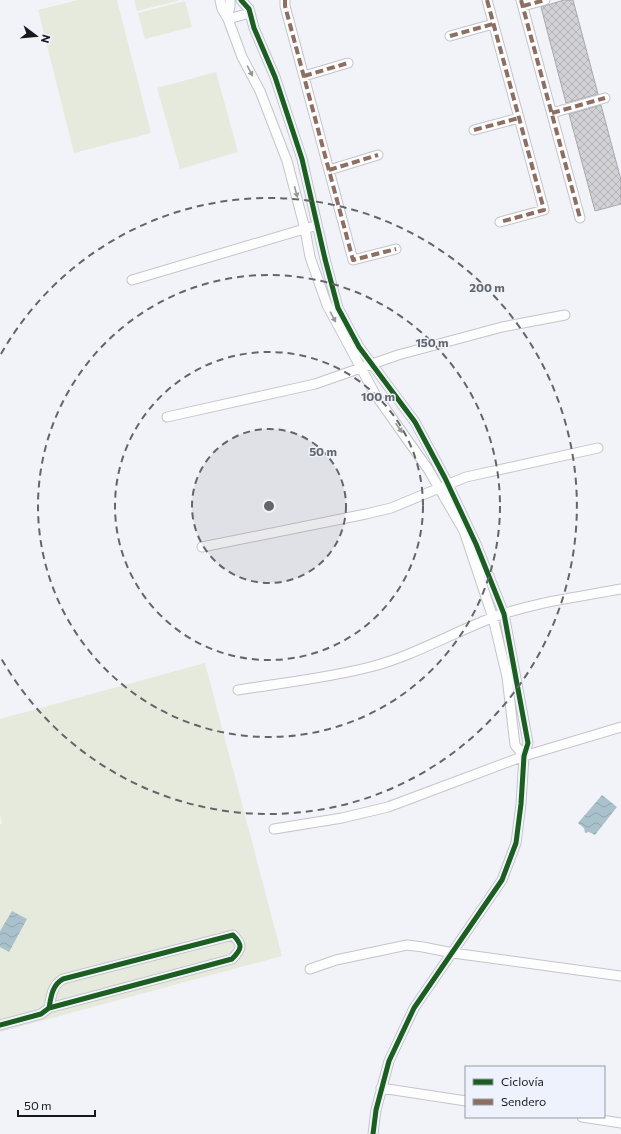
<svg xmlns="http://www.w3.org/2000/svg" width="621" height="1134" font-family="Commissioner,sans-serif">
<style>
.pitch{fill:#e5eadd}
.water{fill:url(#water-waves)}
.building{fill:url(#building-cross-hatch);stroke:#a9a9ad}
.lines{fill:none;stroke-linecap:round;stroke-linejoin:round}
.minor-casing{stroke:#c4c5c9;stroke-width:11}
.minor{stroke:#fdfdfe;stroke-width:9}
.quiet{stroke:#8d6e63;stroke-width:4;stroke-dasharray:8 4;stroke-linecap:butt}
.cycleway-casing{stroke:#eef2fc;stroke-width:8}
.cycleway{stroke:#1b5e20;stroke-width:5}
.oneway{fill:#969698}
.ring{fill:none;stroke:#646569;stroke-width:2;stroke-dasharray:7 5}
.centre{fill:#646569;stroke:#eef2fc;stroke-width:2}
.ring-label{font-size:12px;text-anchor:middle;font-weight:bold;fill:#646569;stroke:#eef2fc;stroke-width:3;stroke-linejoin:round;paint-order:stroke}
</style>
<defs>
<pattern id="water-waves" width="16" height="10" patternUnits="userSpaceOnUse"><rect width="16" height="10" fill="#a9c1cb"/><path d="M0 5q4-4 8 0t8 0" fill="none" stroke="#91a5ae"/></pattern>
<pattern id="building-cross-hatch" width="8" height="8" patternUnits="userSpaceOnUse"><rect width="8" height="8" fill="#d2d2d6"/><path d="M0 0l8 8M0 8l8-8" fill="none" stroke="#b4b4b7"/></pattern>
</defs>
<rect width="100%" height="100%" fill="#f2f3f8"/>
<path class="pitch" d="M78,0h39l34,133 -77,20 -36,-143z
M134,0h46l-43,11z
M185,1l7,26 -47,12 -7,-26z
M216,72l22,80 -58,17 -23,-81z
M205,663l77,293 -282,76v-208h2l-2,-10v-95z"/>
<path class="water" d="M602,795l15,12 -22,28 -6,-3 -4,1 -1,-5 -6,-5z
M12,911l15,8 -18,33 -9,-5v-16z"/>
<path class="building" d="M564,0h9l25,94 -32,9 -25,-96z
M601,105l20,75v24l-26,7 -26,-97z"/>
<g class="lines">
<g class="minor-casing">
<path id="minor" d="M220,0l2,9 6,10 14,38 18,34 27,70 18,68 5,28 17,48 48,89 53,75 36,62 29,87 14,59 8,68 9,11
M241,0l8,9 5,19 21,49 27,82 23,100 13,49 21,39 56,75 30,56 31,66 28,70 24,129 -4,13 -3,48 -5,39 -14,37 -88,128 -25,53 -13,49 -3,24
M285,0v6l68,254 43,-11
M487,0l57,210 -44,12
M521,0l59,218
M523,6l22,-6
M227,16l3,-9v-7
M228,19l22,-6
M450,36l43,-12
M304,76l44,-13
M552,113l53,-15
M474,130l45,-12
M329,170l49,-15
M132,280l179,-53
M167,417l148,-33 83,-29 104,-28 63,-12
M202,547l164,-33 25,-6 75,-31 132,-29
M238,690c43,-7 90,-12 132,-23 43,-11 82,-34 124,-50 41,-15 84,-20 127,-28
M274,829l68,-11 46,-11 136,-51 97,-29
M310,969l26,-9 71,-15 16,2 30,6 168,23
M0,1025l41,-11 8,-6c2,-11 3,-23 14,-29l170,-44c10,10 9,14 -1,24l-183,49
M381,1088l85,13
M582,1117l39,6"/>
</g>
<use href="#minor" class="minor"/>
<path class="quiet" d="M285,0v6l68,254 43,-11
M487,0l57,210 -44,12
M521,0l59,218
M523,6l22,-6
M450,36l43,-12
M304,76l44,-13
M552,113l53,-15
M474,130l45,-12
M329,170l49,-15"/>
<g class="cycleway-casing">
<path id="cycleway" d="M241,0l8,9 5,19 21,49 27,82 23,100 13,49 21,39 56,75 30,56 31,66 28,70 24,129 -4,13 -3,48 -5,39 -14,37 -88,128 -25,53 -13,49 -3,24
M0,1025l41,-11 8,-6c2,-11 3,-23 14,-29l170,-44c10,10 9,14 -1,24l-183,49"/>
</g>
<use href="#cycleway" class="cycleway"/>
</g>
<defs><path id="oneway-solid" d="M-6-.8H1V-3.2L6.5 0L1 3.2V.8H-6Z"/></defs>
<g class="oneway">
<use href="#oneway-solid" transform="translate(250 71) rotate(62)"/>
<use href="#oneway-solid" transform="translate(296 192) rotate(75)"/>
<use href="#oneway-solid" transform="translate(333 317) rotate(62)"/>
<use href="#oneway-solid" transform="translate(399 428) rotate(55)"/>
</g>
<circle cx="269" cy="506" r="77" fill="#646569" fill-opacity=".12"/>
<g class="ring">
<circle cx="269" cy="506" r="77"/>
<circle cx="269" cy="506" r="154"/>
<circle cx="269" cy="506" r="231"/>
<path d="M1 354A308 308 0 1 1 1 658"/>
</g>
<circle cx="269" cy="506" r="6" class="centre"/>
<g class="ring-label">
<text x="487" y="292">200 m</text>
<text x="432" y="347">150 m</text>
<text x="378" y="401">100 m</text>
<text x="323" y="456">50 m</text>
</g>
<rect x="465" y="1066" width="140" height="52" fill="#eef2fc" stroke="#989ba2"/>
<rect x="473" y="1079" width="20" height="6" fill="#1b5e20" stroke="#989ba2"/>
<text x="501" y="1086" font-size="12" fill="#17181c">Ciclovía</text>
<rect x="473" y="1099" width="20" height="6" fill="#8d6e63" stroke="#989ba2"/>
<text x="501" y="1106" font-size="12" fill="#17181c">Sendero</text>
<g transform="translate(36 36) rotate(106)" stroke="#eef2fc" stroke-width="3" paint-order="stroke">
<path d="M0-3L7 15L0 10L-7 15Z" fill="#17181c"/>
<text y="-6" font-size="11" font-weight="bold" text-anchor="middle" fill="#17181c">N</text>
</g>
<path d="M18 1110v6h77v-6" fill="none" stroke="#17181c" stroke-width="2"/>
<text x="24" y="1110" font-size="12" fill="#17181c" stroke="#eef2fc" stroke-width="3" paint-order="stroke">50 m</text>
</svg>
